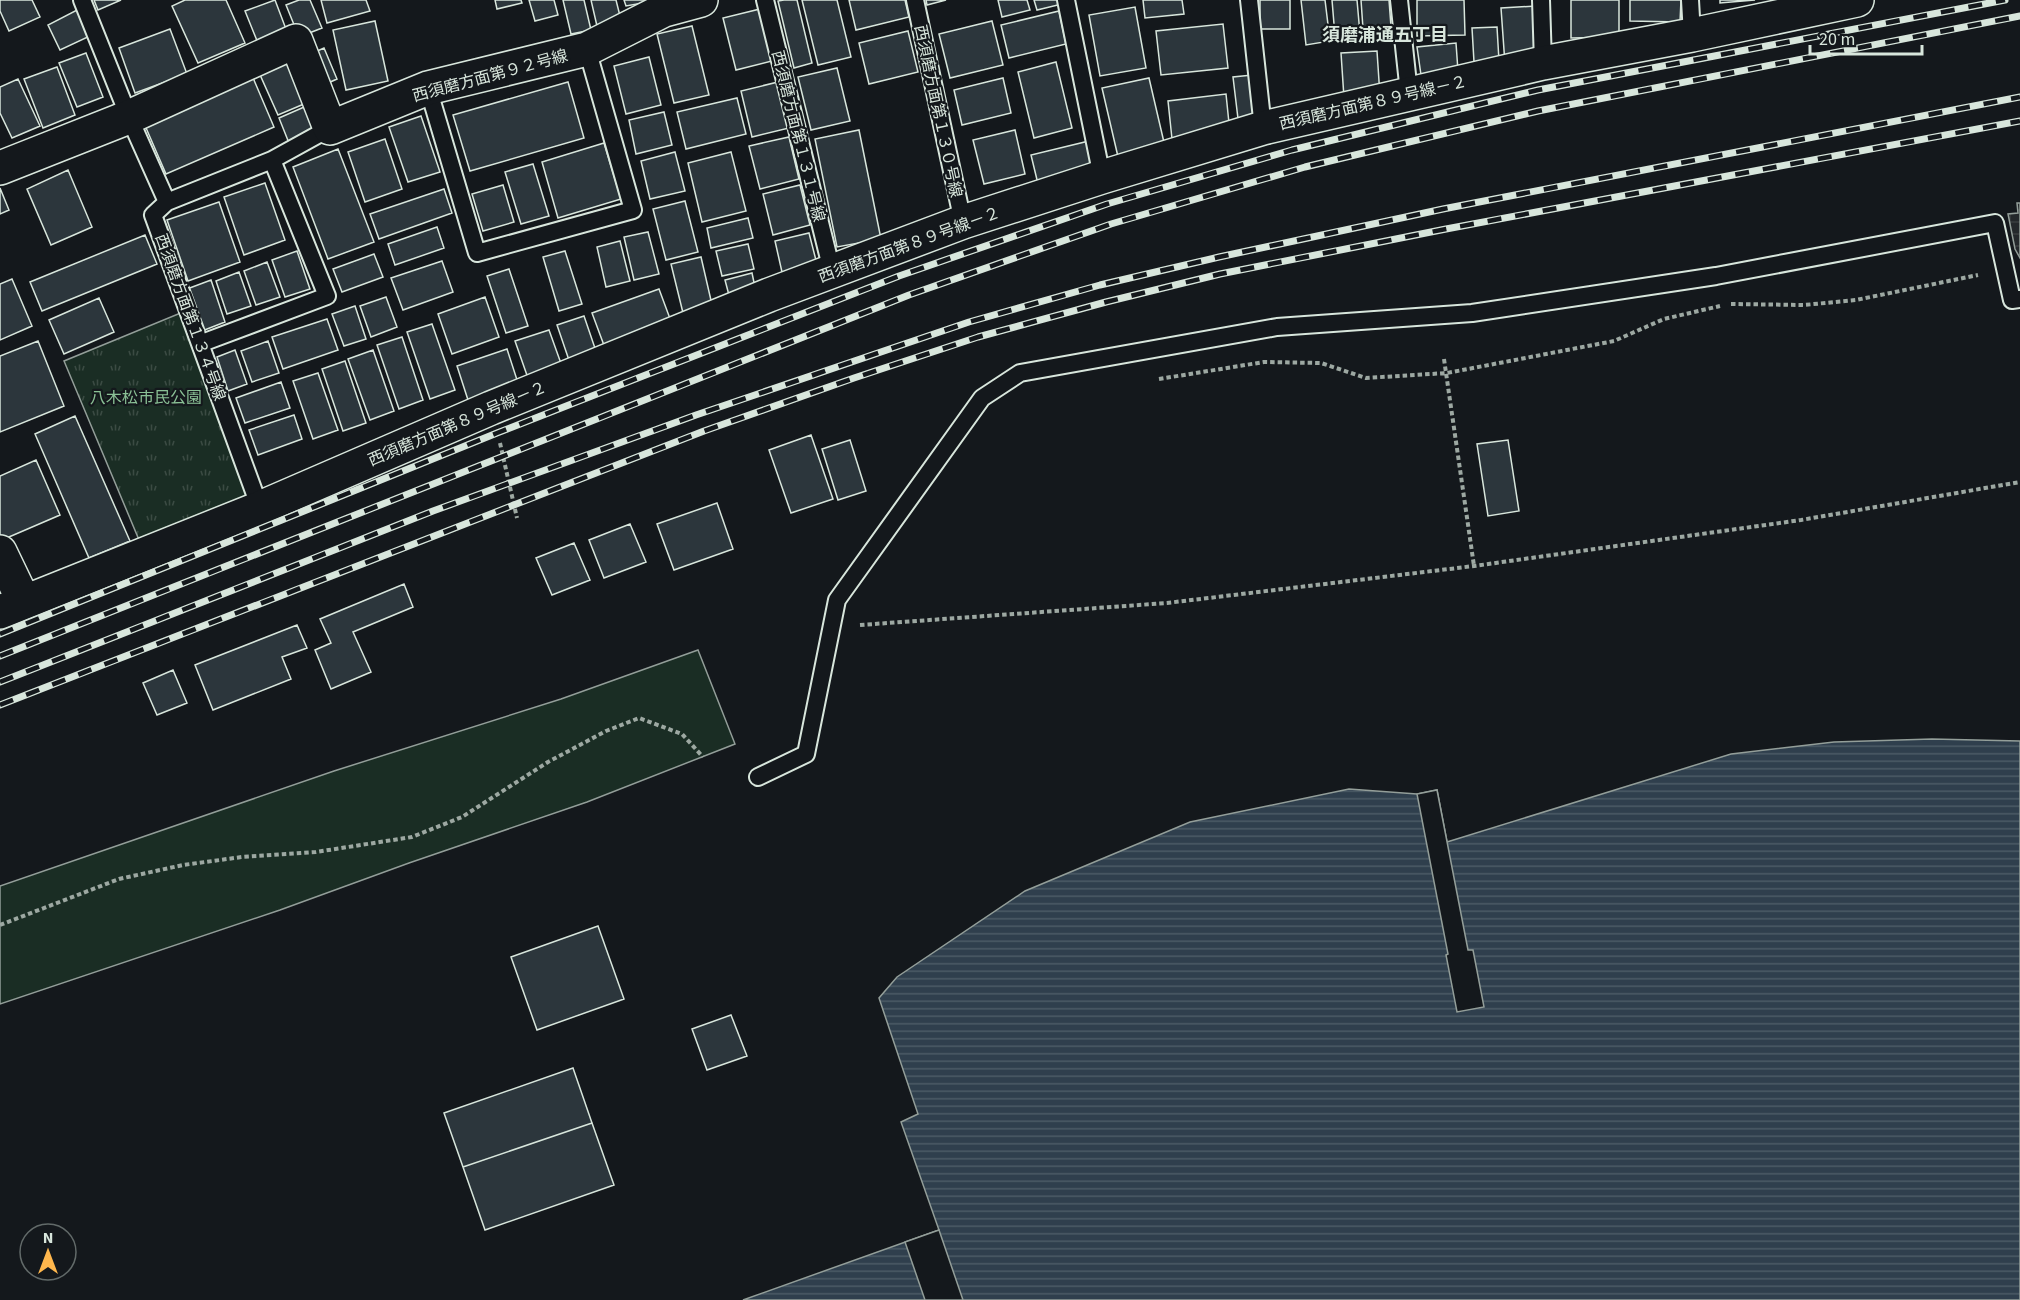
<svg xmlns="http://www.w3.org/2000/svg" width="2020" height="1300" font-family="'Source Sans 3','Noto Sans JP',sans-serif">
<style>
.park{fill:url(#park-tufts);stroke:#939e99;stroke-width:1.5}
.garden{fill:#1a2d24;stroke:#939e99;stroke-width:1.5}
.plaza{fill:url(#plaza-grid);stroke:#939e99;stroke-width:1.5}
.water{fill:url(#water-rules);stroke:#939e99;stroke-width:1.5}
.pier{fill:#14181c;stroke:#939e99;stroke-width:1.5}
.building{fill:#2c363c;stroke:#d8e6dc;stroke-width:1.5}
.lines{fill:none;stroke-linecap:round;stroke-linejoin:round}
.service-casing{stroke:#d8e6dc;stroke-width:20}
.minor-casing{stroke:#d8e6dc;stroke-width:36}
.path{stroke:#9da8a2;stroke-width:4;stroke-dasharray:4.5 3;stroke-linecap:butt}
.service{stroke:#14181c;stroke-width:16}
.minor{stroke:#14181c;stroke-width:33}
.rail-casing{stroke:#d8e6dc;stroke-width:7}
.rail{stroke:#14181c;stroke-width:4.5;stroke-dasharray:14;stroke-linecap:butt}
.labels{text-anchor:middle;stroke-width:4.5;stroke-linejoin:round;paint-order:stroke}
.street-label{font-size:16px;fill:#d8e6dc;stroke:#14181c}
.park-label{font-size:16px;fill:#8ac095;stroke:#14181c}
.neighbourhood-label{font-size:18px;font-weight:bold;fill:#d8e6dc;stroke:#14181c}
</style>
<defs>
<pattern id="park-tufts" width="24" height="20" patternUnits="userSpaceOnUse" patternTransform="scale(1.5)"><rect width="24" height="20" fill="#1a2d24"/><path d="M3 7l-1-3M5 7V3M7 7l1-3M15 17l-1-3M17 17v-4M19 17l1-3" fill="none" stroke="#3b4b43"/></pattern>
<pattern id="plaza-grid" width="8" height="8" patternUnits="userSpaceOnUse" patternTransform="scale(1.5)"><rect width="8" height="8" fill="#24282b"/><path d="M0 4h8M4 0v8" fill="none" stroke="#393d3f"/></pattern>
<pattern id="water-rules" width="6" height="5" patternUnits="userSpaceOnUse" patternTransform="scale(1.5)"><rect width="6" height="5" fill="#2f3f4d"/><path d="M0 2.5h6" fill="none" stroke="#4c5b66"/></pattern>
</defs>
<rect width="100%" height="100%" fill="#14181c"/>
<path class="park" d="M183,312l68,194 -109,41 -78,-186z"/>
<path class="garden" d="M698,650l37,94 -148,58 -178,61 -129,47 -280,94v-118l334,-115 227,-72z"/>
<path class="plaza" d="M2017,203h3v55l-5,-9 -7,-35 10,-1z"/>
<path class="water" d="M1932,739l88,2v559h-1277l196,-70 -38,-108 17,-8 -39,-116 18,-21 128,-86 165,-69 159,-33 68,5 20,-4 10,52 284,-88 103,-12z"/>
<path class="pier" d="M1437,790l31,160h5l11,57 -27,5 -11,-57 2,-1 -31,-160z
M939,1230l24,70h-38l-20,-58z"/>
<path class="building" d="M0,0h32l8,17 -31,14 -9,-20z
M94,0h27l-23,10z
M185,0h41l19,43 -47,20 -26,-57z
M275,0l14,37 -29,11 -15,-37z
M299,0h11l12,28 -23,9 -13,-32z
M321,0h45l4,11 -43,12z
M495,0h26l1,3 -25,6z
M529,0h25l4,15 -23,6z
M563,0h21l7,30 -20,4z
M591,0h25l5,20 -24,6z
M624,0h29l1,1 -28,5z
M784,0h13l15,63 -18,5 -16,-67z
M802,0h35l14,57 -33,8z
M849,0h56l4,17 -53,13z
M926,0h20l-19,5z
M998,0h29l3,10 -28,7z
M1034,0h27l1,4 -25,6z
M1143,0h39l2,14 -39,4z
M1260,0h30v29h-30z
M1301,0h24l5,41 -24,4z
M1332,0h25l3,34 -25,2z
M1361,0h28l3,40 -28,3z
M1417,0h47l1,35 -48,1z
M1571,0h48v37l-48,1z
M1630,0h51l-1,22 -50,-1z
M1720,0h35l-35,3z
M1536,6l4,56 -35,2 -4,-56z
M1135,7l11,61 -46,8 -11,-61z
M760,9l12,52 -36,9 -13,-52z
M77,10l13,26 -30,14 -12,-25z
M1059,11l7,33 -57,14 -8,-33z
M375,21l13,60 -42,9 -13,-60z
M992,21l11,44 -53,13 -11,-44z
M1223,24l5,44 -67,7 -5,-44z
M692,26l17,69 -35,8 -17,-69z
M1497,27l2,34 -25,1 -2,-34z
M170,29l17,45 -52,19 -16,-45z
M908,31l10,41 -49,12 -10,-41z
M1456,43l2,28 -37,4 -4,-28z
M324,48l13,31 -18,8 -13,-31z
M1377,51l3,45 -36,2 -3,-45z
M86,53l17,44 -26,10 -18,-44z
M290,53l21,48 -33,14 -21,-47z
M649,57l12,48 -35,9 -12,-48z
M1056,62l16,66 -38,10 -16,-66z
M57,67l18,48 -32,13 -19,-49z
M837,68l13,53 -39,9 -13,-53z
M251,73l23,54 -108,47 -23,-53z
M1252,75l6,49 -19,3 -6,-50z
M1003,78l8,35 -49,12 -8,-35z
M1149,78l17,73 -47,10 -17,-73z
M18,79l22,47 -28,12 -12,-25v-26z
M568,82l16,56 -114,33 -17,-56z
M778,82l11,46 -37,9 -11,-46z
M1226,94l4,39 -58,6 -4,-38z
M737,98l9,36 -60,15 -9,-37z
M311,104l11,25 -33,14 -10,-25z
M664,112l8,33 -36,9 -7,-34z
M421,116l19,56 -32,10 -19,-55z
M859,130l22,109 -44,8 -22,-108z
M1015,130l10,44 -41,10 -11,-44z
M789,137l10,42 -39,10 -11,-43z
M385,139l17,50 -37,13 -17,-50z
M1089,141l8,33 -58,14 -8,-33z
M604,143l17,56 -63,19 -16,-56z
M338,149l36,93 -46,17 -35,-92z
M675,152l10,39 -35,8 -9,-38z
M731,152l15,59 -44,11 -14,-59z
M533,164l16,52 -28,8 -16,-52z
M68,170l24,57 -41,18 -24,-56z
M265,183l20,57 -41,15 -20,-58z
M503,185l11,37 -31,9 -11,-37z
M800,185l10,40 -37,10 -10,-41z
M0,188l9,22 -9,4z
M444,189l8,24 -73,26 -9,-25z
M685,201l13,51 -32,8 -13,-51z
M219,202l21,60 -52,19 -21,-61z
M748,218l5,20 -42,10 -4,-20z
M437,227l7,21 -49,17 -7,-21z
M648,232l11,42 -25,6 -10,-43z
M809,233l10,39 -35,9 -9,-40z
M145,235l12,29 -115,47 -12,-29z
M620,241l10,40 -24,6 -9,-40z
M748,244l6,25 -32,7 -6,-25z
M297,251l13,38 -25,8 -13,-37z
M565,251l17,53 -23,7 -16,-54z
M374,254l9,23 -41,15 -9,-23z
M701,257l12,52 -29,8 -13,-53z
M442,261l11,31 -50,18 -12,-32z
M267,262l13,35 -24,8 -12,-34z
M509,269l19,57 -22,7 -19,-57z
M239,272l12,34 -24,8 -11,-33z
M752,273l4,19 -26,7 -5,-19z
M12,279l20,47 -32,14v-56z
M211,280l14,42 -23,9 -15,-42z
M659,289l13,35 -67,24 -13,-35z
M386,297l11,30 -26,10 -11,-31z
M485,297l14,40 -47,17 -14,-40z
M99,298l15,34 -50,22 -15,-34z
M355,306l11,33 -22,7 -12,-32z
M584,316l14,41 -27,9 -14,-41z
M327,319l11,31 -55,19 -11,-32z
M432,324l23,66 -25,9 -23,-67z
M549,330l14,39 -34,12 -14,-40z
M402,337l21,63 -24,9 -22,-64z
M38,341l26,65 -64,26v-76z
M268,341l11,32 -27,9 -11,-31z
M507,349l12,37 -50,17 -12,-37z
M235,350l12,34 -19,7 -11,-34z
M373,350l21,61 -24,9 -22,-61z
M345,361l21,62 -23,8 -21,-62z
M318,373l20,57 -25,9 -20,-58z
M281,382l9,26 -45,15 -9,-25z
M294,415l8,24 -44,16 -9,-25z
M75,416l55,125 -41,17 -54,-124z
M811,435l22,64 -42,14 -22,-63z
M850,440l16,51 -28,9 -16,-51z
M1508,440l11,71 -31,5 -11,-72z
M36,460l24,55 -58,25 -2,-4v-60z
M717,503l16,46 -59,21 -17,-46z
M630,524l16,38 -42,16 -15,-38z
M574,543l16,37 -38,15 -16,-37z
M404,584l9,23 -60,25 18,40 -40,17 -16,-39 16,-7 -11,-24z
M297,625l10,23 -25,9 9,22 -78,31 -18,-45z
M173,670l14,33 -30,12 -14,-32z
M598,926l26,73 -87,31 -26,-73z
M731,1015l16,41 -40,14 -15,-41z
M573,1068l19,55 -129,44 -19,-54z
M592,1123l22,62 -129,45 -22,-63z"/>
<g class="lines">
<g class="service-casing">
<path id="service" d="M82,0l47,117 38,85 -14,13 107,293
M765,0l67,271
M915,0l48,222
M1066,0l36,177
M1249,0l14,128
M1399,0l10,93
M1541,0l2,63
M1690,0l2,35
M428,88l49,165 156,-43 -46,-161
M167,202l105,-42
M202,343l125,-47 -55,-136 58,-32
M758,777l48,-23 31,-154 145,-202 38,-25 257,-46 195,-14 244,-37 279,-53 17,77 8,-1"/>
</g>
<g class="minor-casing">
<path id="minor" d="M0,168l129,-51 167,-76 34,87 98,-40 159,-39 77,-39 37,-10
M0,552l24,50
M0,612l260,-104 231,-100 278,-113 194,-73 139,-45 161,-49 280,-65 149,-28 165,-35"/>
</g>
<path class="path" d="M1731,304l73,1 52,-5 122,-25
M1444,359l30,207
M1159,379l105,-17 57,1 45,15 81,-5 167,-32 50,-22 56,-13
M500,443l17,75
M860,625l307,-22 307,-37 327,-46 219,-38
M0,925l119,-46 64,-14 59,-8 74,-5 96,-15 50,-20 86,-55 58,-31 33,-13 43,16 21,23"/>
<use href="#service" class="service"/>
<use href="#minor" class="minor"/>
<g class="rail-casing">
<path id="rail" d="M0,634l497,-201 402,-157 208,-72 185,-54 246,-60 467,-90
M0,656l909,-361 202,-71 194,-57 233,-56 482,-95
M0,682l433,-171 263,-96 273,-93 131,-37 119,-28 224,-48 577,-112
M0,705l704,-274 150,-53 124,-41 128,-35 114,-28 226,-45 574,-108"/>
</g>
<use href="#rail" class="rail"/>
</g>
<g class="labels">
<g class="street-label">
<text transform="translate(490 75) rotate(-15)" y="6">西須磨方面第９２号線</text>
<text transform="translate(1373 102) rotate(-13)" y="6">西須磨方面第８９号線－２</text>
<text transform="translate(939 111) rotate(78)" y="6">西須磨方面第１３０号線</text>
<text transform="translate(799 136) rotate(76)" y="6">西須磨方面第１３１号線</text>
<text transform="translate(909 244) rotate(-20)" y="6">西須磨方面第８９号線－２</text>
<text transform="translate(191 317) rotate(70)" y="6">西須磨方面第１３４号線</text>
<text transform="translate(457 423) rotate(-23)" y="6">西須磨方面第８９号線－２</text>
</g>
<g class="park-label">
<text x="146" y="403">八木松市民公園</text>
</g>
<g class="neighbourhood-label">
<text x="1385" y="41">須磨浦通五丁目</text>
</g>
</g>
<g transform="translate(48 1252)"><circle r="28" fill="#14181c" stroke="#626a69" stroke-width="1.5"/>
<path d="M0-4.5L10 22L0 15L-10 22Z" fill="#ffb74d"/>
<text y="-9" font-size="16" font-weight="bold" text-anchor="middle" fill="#d8e6dc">N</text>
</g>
<path d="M1810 45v9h112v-9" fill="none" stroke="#d8e6dc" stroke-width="3"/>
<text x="1819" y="45" font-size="18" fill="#d8e6dc" stroke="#14181c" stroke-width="4.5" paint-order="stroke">20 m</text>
</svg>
